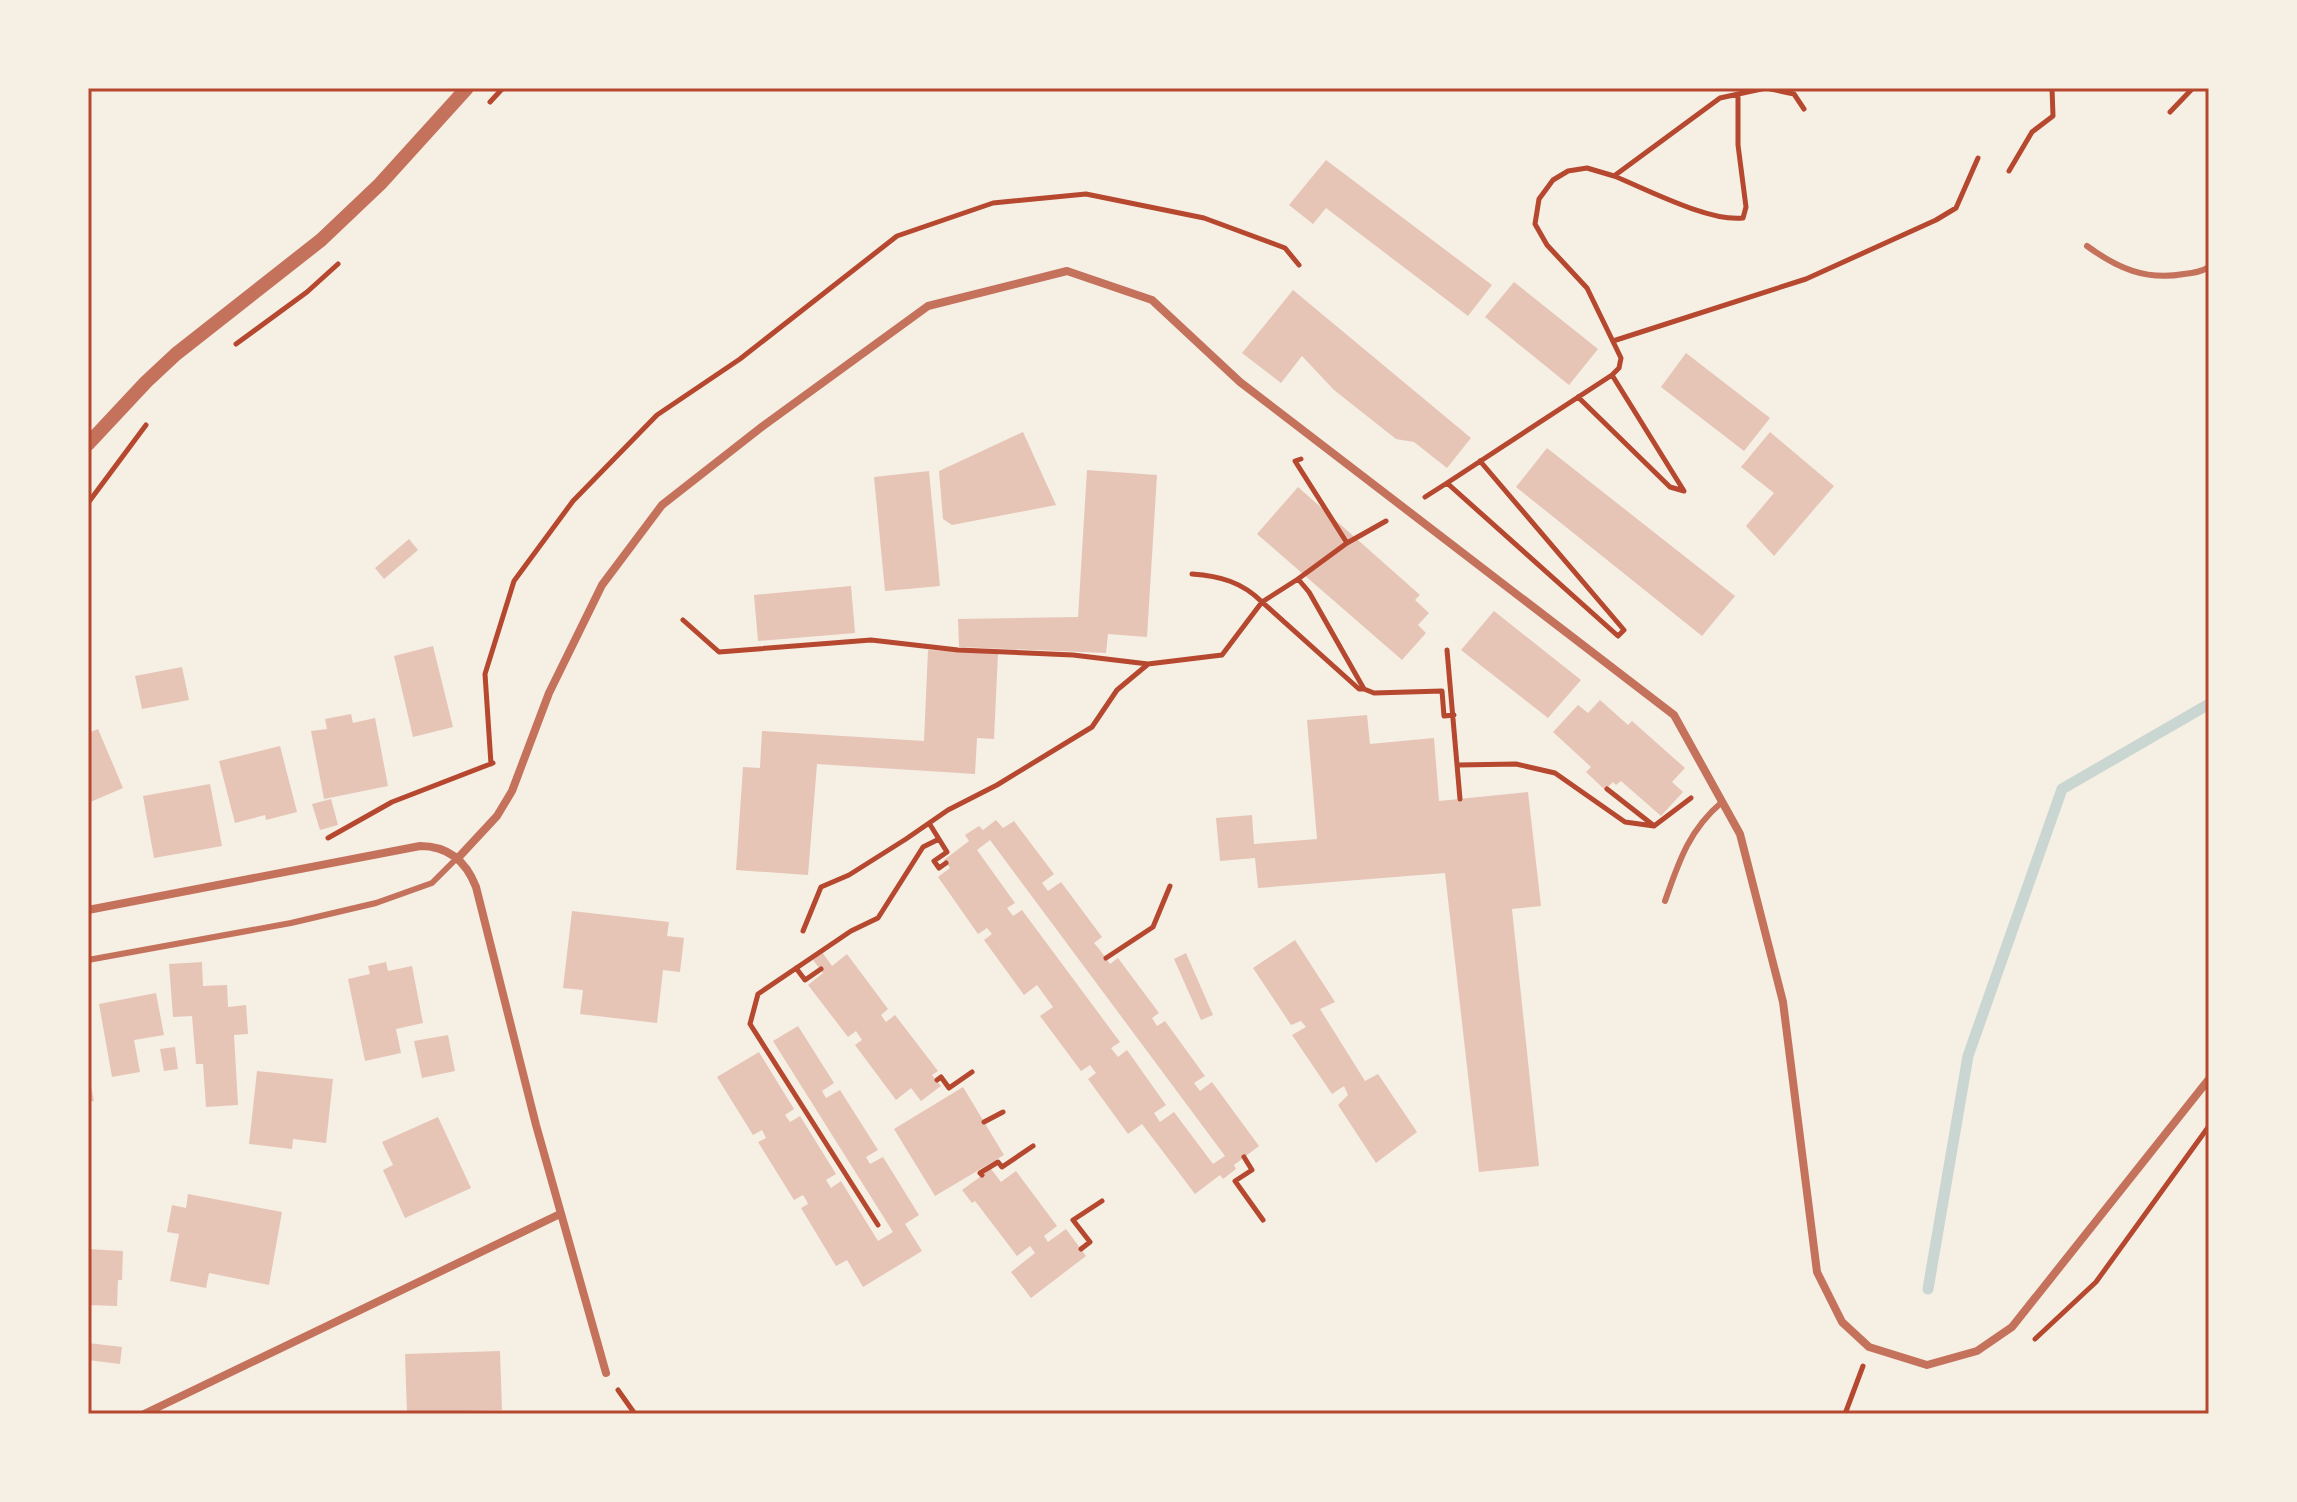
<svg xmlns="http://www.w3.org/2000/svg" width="2297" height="1502" font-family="'Fira Sans Condensed',sans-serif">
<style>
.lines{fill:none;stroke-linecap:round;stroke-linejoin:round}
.stream{stroke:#c9d6d2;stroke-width:11}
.building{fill:#e6c5b7;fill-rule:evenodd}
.path{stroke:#b5482f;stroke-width:5}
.service{stroke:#c5725c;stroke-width:6}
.minor{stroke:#c5725c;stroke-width:8}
.tertiary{stroke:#c5725c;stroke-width:14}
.neatline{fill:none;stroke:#b5482f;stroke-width:3}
</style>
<rect width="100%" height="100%" fill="#f6efe4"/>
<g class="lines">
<path class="stream" d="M1928,1289l40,-233 94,-267 147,-85"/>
</g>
<path class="building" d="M1326,160l166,125 -24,31 -142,-108 -13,16 -24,-19z
M1514,282l84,67 -29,36 -84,-68z
M1293,290l178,148 -24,30 -33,-26 -18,-3 -62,-49 -32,-34 -21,27 -39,-30z
M1686,353l84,65 -26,33 -83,-64z
M1023,432l33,73 -104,20 -9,-6 -4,-48z
M1770,432l64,54 -60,70 -28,-30 28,-33 -33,-26z
M1547,448l188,148 -33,40 -186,-149z
M1087,470l70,5 -10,162 -39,-3 -2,19 -147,-6 -1,-28 120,-2z
M929,471l11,115 -55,5 -11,-114z
M1298,487l122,108 -5,5 14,13 -11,12 8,8 -24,27 -145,-126z
M409,539l9,11 -34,29 -9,-11z
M851,586l4,47 -97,8 -4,-46z
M1494,611l87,69 -33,38 -87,-68z
M433,646l20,81 -40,10 -19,-81z
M928,650l70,3 -4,86 -17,-1 -2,36 -158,-10 -9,111 -72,-5 7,-103 17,1 2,-37 162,10z
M182,667l7,33 -47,9 -7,-33z
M1600,700l28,25 4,-4 53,47 -13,14 11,10 -22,24 -40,-35 -5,4 -3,-3 -8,8 -19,-18 5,-5 -38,-35 25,-27 10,8z
M351,714l2,9 22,-5 13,68 -64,13 -13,-68 16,-2 -2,-10z
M1367,715l3,29 64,-6 5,63 89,-9 13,114 -29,3 27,257 -60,6 -34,-299 -187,15 -3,-30 -35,3 -4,-43 36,-3 2,29 63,-5 -10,-119z
M98,729l25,59 -35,15v-70z
M280,746l17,66 -31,8 -1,-5 -30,8 -16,-62z
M210,784l12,62 -68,12 -11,-62z
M331,799l7,26 -18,5 -8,-26z
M996,820l7,8 11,-7 40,53 -12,9 6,8 13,-9 41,55 -8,6 6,7 10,14 8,-6 41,55 -7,5 5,8 8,-5 40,55 -11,7 6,8 12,-9 47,64 -25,19 2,4 -13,10 -3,-4 -25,19 -53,-70 -14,10 -40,-55 8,-6 -6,-8 -9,6 -41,-55 13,-9 -16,-22 -13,10 -40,-55 8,-6 -5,-6 -9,6 -40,-57 12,-9 -6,-8 25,-19 -4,-6 14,-9 4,4zM990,840l235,316 -12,8 -39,-52 -14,10 -6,-9 12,-8 -39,-55 -9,7 -7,-9 9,-6 -98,-132 -9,6 -6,-8 8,-5 -38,-53z
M572,911l97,11 -2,14 17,2 -4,34 -17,-2 -6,53 -77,-9 3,-24 -20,-2z
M1295,940l40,62 -15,7 45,72 13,-7 39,58 -41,31 -38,-58 10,-10 -4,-9 -12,8 -40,-59 14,-8 -5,-6 -10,4 -38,-57z
M822,952l10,14 15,-12 41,55 -7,6 5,7 9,-7 43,56 -6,4 9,11 -20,15 -10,-13 -15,12 -41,-55 7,-5 -6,-9 -8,6 -40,-52 15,-12 -10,-13z
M1186,953l27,62 -12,5 -27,-61z
M202,962l1,24 24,-1 1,22 18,-2 2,29 -14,1 4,70 -32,2 -3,-43h-7l-4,-48 -19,1 -4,-53z
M386,962l2,9 24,-5 11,57 -27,6 5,24 -36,8 -17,-82 22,-5 -2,-8z
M156,993l8,42 -30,5 6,32 -28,5 -13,-73z
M798,1026l36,57 -12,8 4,7 14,-8 38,60 -12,7 4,7 13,-7 36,58 -14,9 17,27 -59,36 -16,-27 -11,6 -35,-58 7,-4 -2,-4 -3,-5 -9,5 -36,-58 8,-4 -4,-8 -9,5 -36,-58 42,-25 35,57 -9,6 5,7 10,-6 36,58 -10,6 5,8 10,-7 37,60 15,-9 -120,-191z
M448,1035l7,36 -33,7 -8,-37z
M175,1047l3,22 -14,2 -4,-22z
M257,1071l76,8 -7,64 -33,-4 -1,10 -43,-5z
M88,1072l6,29 -6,1z
M963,1087l41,68 -69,41 -41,-67z
M438,1117l33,71 -66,30 -22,-48 10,-5 -11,-23z
M991,1169l10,13 15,-11 41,55 -13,10 4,6 18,-13 20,27 -55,42 -20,-26 24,-19 -5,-7 -13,10 -42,-55 -3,2 -10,-13z
M188,1194l94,18 -13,73 -60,-12 -3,15 -36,-7 9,-47 -12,-2 5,-27 14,3z
M88,1249l35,2 -1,29h-4l-1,26 -29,-1z
M88,1343l34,4 -2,17 -32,-4z
M500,1351l2,59 -35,1 1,3h-61l-2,-60z"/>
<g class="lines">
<path class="path" d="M490,102l13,-14
M2170,112l23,-24
M2009,171l23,-39 21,-16 -1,-28
M1614,176c32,13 95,46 129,42l3,-11 -8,-62v-51
M1613,341l193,-62 130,-59 20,-12 22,-50
M236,344l71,-52 31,-28
M1578,397l92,90 14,4 -72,-116
M1301,459l-6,2 52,82
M1480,461l144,169 -6,6 -171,-153 165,-108 7,-7 2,-10 -34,-70 -40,-43 -12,-21 4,-25 14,-19 15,-9 19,-3 27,8 106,-78 46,-10 28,6 10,15
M1425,497l22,-14
M88,503l58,-78
M1298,579l11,13 55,97h-5l-97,-87 36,-23 49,-36 39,-22
M683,620l36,32 152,-12 87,10 115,5 75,9 74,-9 40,-53c-20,-20 -42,-26 -70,-28
M1447,650l13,149
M1364,689l10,4 68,-2 2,25 10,-1
M491,764l-6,-90 29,-93 59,-80 84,-86 83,-56 157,-123 96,-33 93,-9 118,24 81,30 14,17
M1458,765l58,-1 39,9 70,49 29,4 37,-28
M1607,789l46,36
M929,823l18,29 -13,9 5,7 7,-5
M328,838l64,-36 101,-39
M803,931l18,-44 28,-12 57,-36 42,-29 49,-25 95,-58 25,-37 30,-25
M1106,958l47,-31 17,-41
M796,968l9,12 16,-11
M937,1080l4,-3 8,11 23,-16
M984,1122l19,-10
M1244,1157l8,13 -17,11 28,39
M982,1175l-2,-2 18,-11 4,5 31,-21
M878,1225l-128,-201 8,-30 93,-63 27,-13 45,-71 16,-8
M1081,1249l9,-7 -17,-22 29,-19
M2035,1339l61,-57 113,-156
M618,1390l17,24
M1845,1414l18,-48"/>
<path class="service" d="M2087,246c30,22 59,35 97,28 9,-1 17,-2 25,-7
M1665,901c14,-40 24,-71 57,-99
M88,960l203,-37 85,-20 56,-20 25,-25"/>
<path class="minor" d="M458,858l39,-42 15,-25 37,-98 53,-108 60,-80 101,-79 165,-120 139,-35 85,29 88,82 434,333 66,119 43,168 34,270 25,50 27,25 58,18 50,-14 35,-24 197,-248
M88,910l332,-64c28,0 46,15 56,41l60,238 70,248
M144,1414l416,-200"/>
<path class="tertiary" d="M88,444l58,-62 30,-28 145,-114 59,-56 87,-96"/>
</g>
<rect width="2297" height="1502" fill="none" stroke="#f6efe4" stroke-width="180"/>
<rect x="90" y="90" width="2117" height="1322" class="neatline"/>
</svg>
